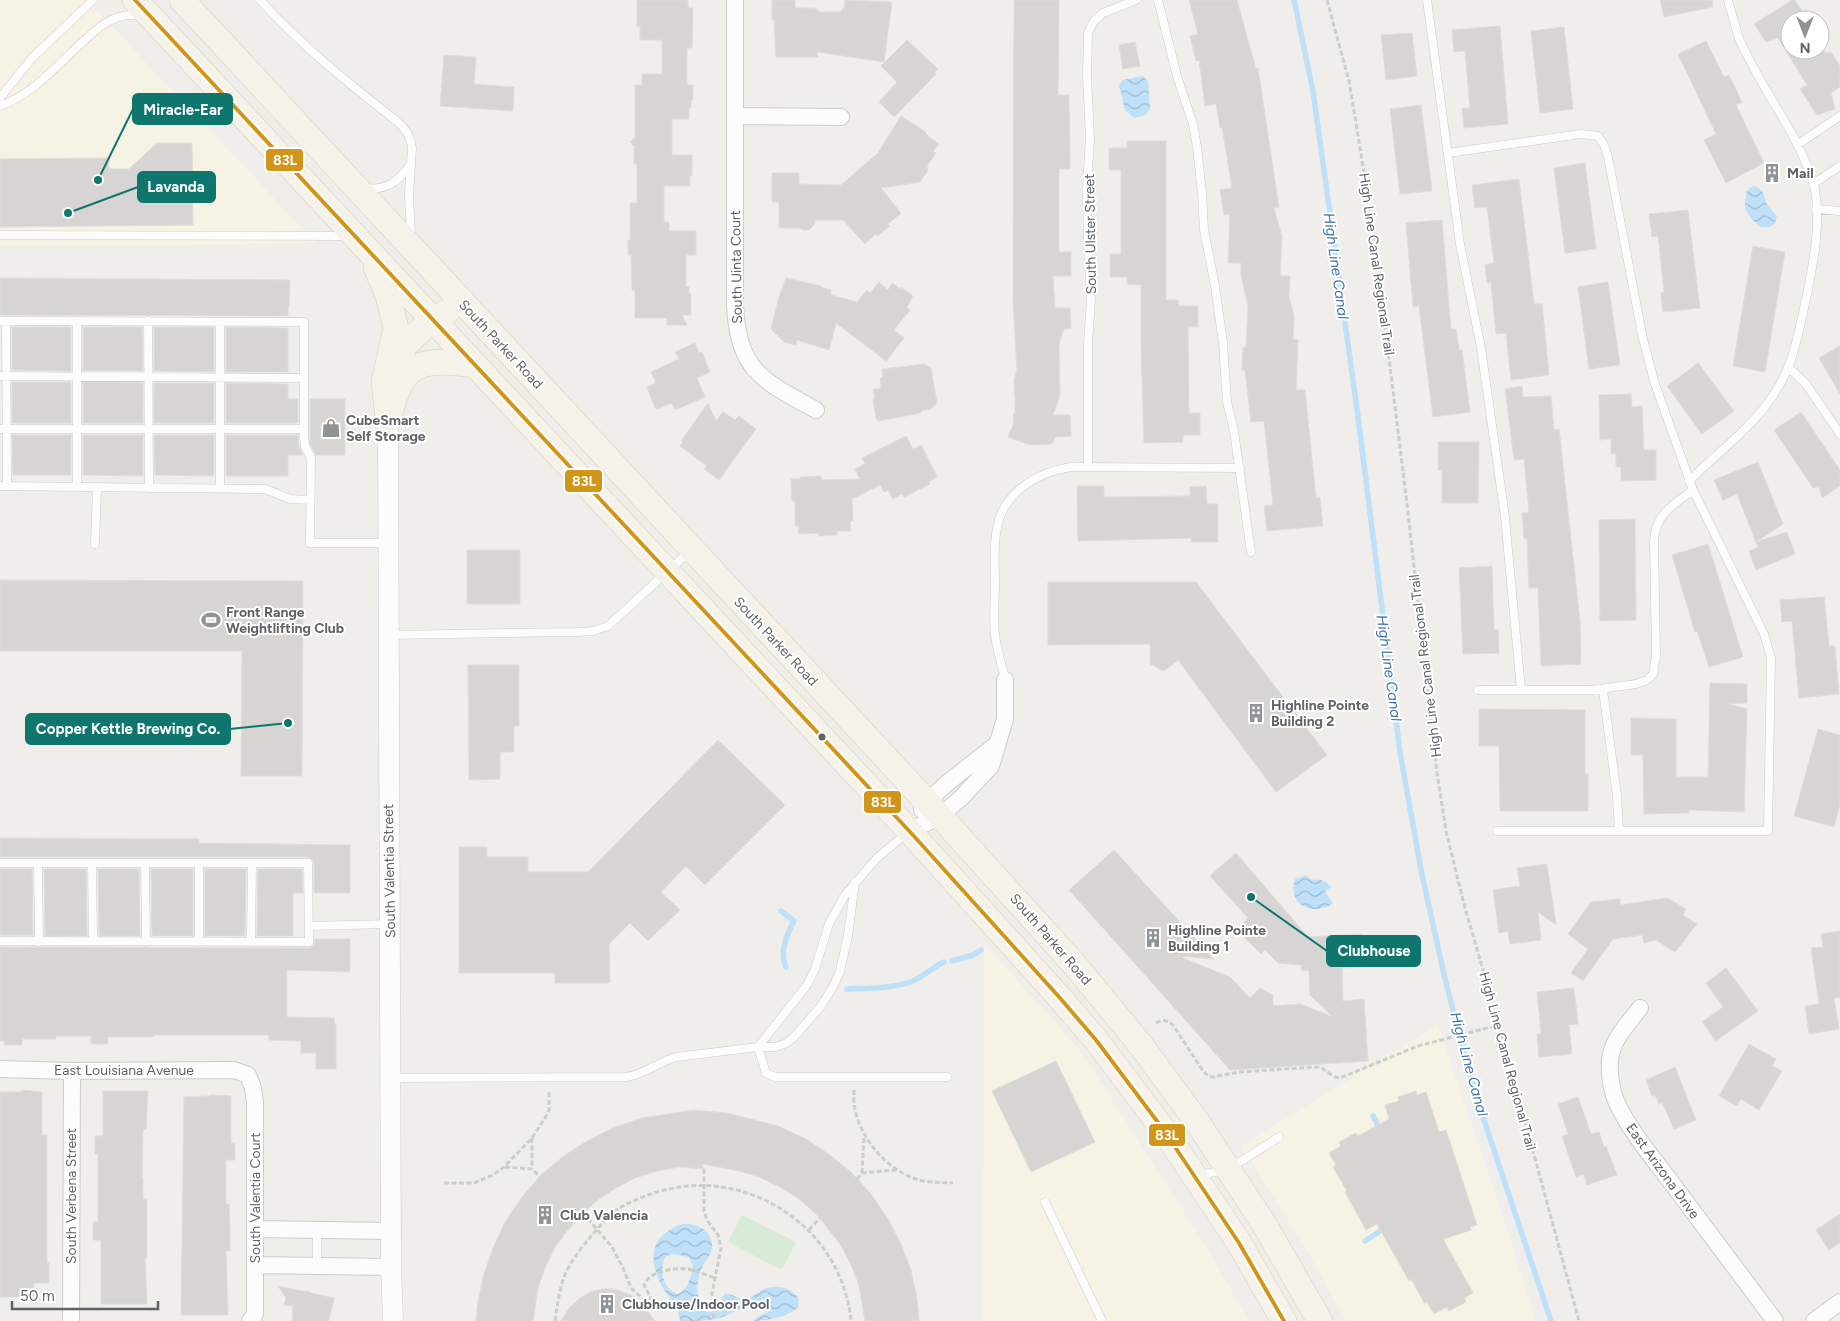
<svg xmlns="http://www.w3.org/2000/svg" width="1840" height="1321" font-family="Figtree,sans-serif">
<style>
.commercial{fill:#f7f3e4}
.green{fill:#d8ebd6}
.water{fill:url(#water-waves);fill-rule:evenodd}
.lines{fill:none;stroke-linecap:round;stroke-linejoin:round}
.stream{stroke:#bfe0f9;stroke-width:5.5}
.building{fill:#d6d5d3;stroke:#deddd9}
.service-casing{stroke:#cbcccc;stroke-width:9}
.minor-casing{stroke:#cbcccc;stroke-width:18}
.tertiary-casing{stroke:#cbcccc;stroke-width:21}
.primary-casing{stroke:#d7ceb8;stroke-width:26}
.path{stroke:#cacfcc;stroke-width:3;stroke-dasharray:5 2.5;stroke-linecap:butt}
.service{stroke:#fdfcfc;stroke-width:8}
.minor{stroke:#fdfcfc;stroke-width:16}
.tertiary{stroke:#fdfcfc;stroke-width:20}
.primary{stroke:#f4f2e9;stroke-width:25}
.bus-1-casing{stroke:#fff;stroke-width:8}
.bus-1{stroke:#d1951a;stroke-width:4}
.bus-dot{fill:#5f6368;stroke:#fff;stroke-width:2}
.labels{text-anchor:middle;stroke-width:4;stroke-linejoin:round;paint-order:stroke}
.poi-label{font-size:14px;font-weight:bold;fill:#5f6368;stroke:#fff;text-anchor:start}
.street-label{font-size:14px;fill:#5f6368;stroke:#fff}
.water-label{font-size:15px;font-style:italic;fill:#4174aa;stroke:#fff}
.leader{fill:none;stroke:#0f766e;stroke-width:2}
.callout-dot{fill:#0f766e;stroke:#fff;stroke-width:2}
.callout{fill:#0f766e;stroke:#0f766e;stroke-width:2}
.callout-label{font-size:15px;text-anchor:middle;font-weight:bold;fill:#fff}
.line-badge{stroke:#fff;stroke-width:2}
.badge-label{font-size:14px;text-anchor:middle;font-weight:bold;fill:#fff}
</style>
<defs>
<pattern id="water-waves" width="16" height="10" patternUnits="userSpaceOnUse" patternTransform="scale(1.25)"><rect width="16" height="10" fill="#bfe0f9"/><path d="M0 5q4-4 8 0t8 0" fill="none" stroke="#9eb9cd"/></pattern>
</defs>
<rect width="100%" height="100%" fill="#efeeea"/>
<path class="commercial" d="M0,0h87l230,244 -317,2z
M984,944l64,70 30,35 20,29 107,167 44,76h-266z
M1438,1025l65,193 33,103h-190l-39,-71 -66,-104z"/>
<path class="green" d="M742,1215l54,27 -14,28 -54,-28z"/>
<path class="water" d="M1143,76l5,5 2,28 -5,6 -11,3 -9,-8 -6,-25 4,-5z
M1753,186c12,2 10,11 15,20 3,3 6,7 9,10l-2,7 -5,4h-10c-10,-9 -18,-17 -14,-31 1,-6 2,-7 7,-10z
M1306,875l6,5c9,-2 13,1 20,7l-7,4 8,13c-21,12 -46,2 -38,-25z
M683,1224c14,-1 31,7 29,24 -1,8 -8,14 -11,21 -5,12 -6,35 6,43l9,-1 8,-17c8,-2 13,6 22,5 6,-1 12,-7 18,-10 12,-5 28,-2 35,10l-1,8c-9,10 -31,14 -44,14l3,-4 13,-6v-6c-15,-6 -35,8 -50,13 -12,3 -27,3 -40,3 -1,-5 -2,-11 -4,-15 -2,-5 -7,-8 -10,-13 -10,-15 -19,-39 -6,-55 7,-7 14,-12 23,-14zM674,1254l15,3 4,9c-1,9 -5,24 -15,28 -15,-4 -20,-26 -12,-38z"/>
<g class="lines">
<path class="stream" d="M1294,0l19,91 44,318 43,343 21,118 24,109 30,114 76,228
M781,911l13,10c-7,12 -15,32 -8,46
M952,961l21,-6 8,-5
M847,989c21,-1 46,0 66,-8 11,-5 20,-14 31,-19
M1373,1116l3,5 3,11
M1365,1241l21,-14"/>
</g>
<path class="building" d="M637,0h51v8h5l-1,40h-5v37h6v15h-2v8h-2v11h-17v36h20v21h-2v10h-26v36h5v9h27v24h-10v32h3v6h2v22h-9l5,10h-20v-7h-32v-28h-3l-1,-35h-3v-15h2v-35l1,-2h6v-39h-3v-18l-4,-4 5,-4v-53h7v-11h20v-34h-22v-14h-3z
M772,0h23v8h20l5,4h21l1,-3h2l1,-9 47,2 -8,60 -67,-10 1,5h-42l-2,-37h-2z
M1014,0h45l-1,95h11l1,74h-11v83h12v24h-18l2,32h15l1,21h-7l-5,15 1,51 -7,20h17l1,21 -16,1 -3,7 -22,1 -22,-8 6,-14 -1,-9 2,-1v-13l2,-1h-2l-1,-19 3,-10 -4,-69z
M1189,0h48l19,69 2,-1 21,139 -5,1 8,29 -2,39h10l-1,20 5,20 -1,23 5,1 -2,50h9l11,108 4,-1 3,29 -56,5 -3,-25 9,-1 -9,-84 -13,1 -6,-52h-3l1,-22 3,-1 2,-41 -7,-30v-13h-13l2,-49 -6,1 -4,-25 12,-2 -10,-61 -2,1 -4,-24 -11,2 -6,-46 -3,1 -6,-25 8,-2z
M1660,0h52l1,7 -49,10z
M1792,0h3l13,20h-18v30h34l2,3 5,-1 9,14v21l-9,6 4,16 -18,6 -17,-26 7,-4 -29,-47 -12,4 -12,-18z
M1500,26l8,98 -44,4 -2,-20h8l-5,-57 -11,1 -2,-22z
M1564,27l9,82 -33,4 -9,-82z
M1412,33l5,43 -31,4 -5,-45z
M907,40l31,29 -3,3 1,2 -42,43 -15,-15 18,-20 -16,-16z
M1706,41l18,36 5,-2 13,27 -6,3 28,58 -38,20 -22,-43 12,-6 -38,-80z
M1135,42l5,24 -17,3 -4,-24z
M444,55l32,2 -2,27 40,3 -1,24 -73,-5z
M1421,105l11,86 -32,3 -10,-85z
M901,116l23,15 5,6 10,7 -6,7 3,2 -9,13 1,4 -8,12 -39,6 20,25 -13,11 2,2 -13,10 -1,-2 -11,10 -22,-24h-28v4l-6,6h-7l-2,-2h-21v-26h-7v-29h27v11l42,1 37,-32z
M1127,141h39v159h12l1,6h19v21h-10l1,86h11v22h-17v7l-39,1 -3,-97v-61l-14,-1v-7h-17v-23h11v-84h-12v-22h18z
M157,143h35l1,82 -193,2v-68l109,-1v11h20z
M1585,163l11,86 -31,4 -11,-85z
M1519,179l15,125h8l7,71 -38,5 -5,-47 -10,1 -5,-51h-4l-2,-18 9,-2 -7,-56 -12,1 -3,-23z
M1688,210l12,98 -37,4 -2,-19 3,-1 -6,-56 -6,1 -3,-23z
M1442,220l9,109h5l3,21h3l8,62 -37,5 -14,-111 -6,1 -7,-84z
M1753,246l32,6 -20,120 -32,-6z
M0,278l290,2 -1,27h-1v9l-288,-1z
M786,278l35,8v1l10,3v5l26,7 10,-12 3,3 9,-11 9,8 4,-7 8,6 1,-2 12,9 -6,11 3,3 -16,20 10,8 -18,23 -50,-38 -7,27 -32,-10 -1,5 -12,-3 -13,-13 8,-32z
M1608,282l12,83 -31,4 -11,-82z
M12,327h59v44l-59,-1z
M83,327h59l1,44h-60z
M154,327h60v45l-60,-1z
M226,327l62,1v44h-62z
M695,343l4,10 3,-1 8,20 -13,6 8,19 -30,13 -3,-7 -15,6 -2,-1 -8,-21 9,-4 -5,-11 28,-13 -4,-7z
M1840,346v48l-21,-36z
M1698,363l36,48 -32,23 -35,-48z
M925,364l6,4 6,35 -6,6 -10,2v2l-43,8v-2h-2l-3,-20h2l-2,-10 8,-1 -1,-9 3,-3 -1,-7z
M12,382h59v41h-59z
M83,382l60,1v40h-60z
M154,383h60v40h-60z
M226,383l62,1v15h10v24h-72z
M1522,386l1,11 28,-1 3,34 5,-1 21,192 1,43 -40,2 -3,-78h-9l-2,-49h-3l-2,-26 7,-1 -5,-53 -10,1 -9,-71z
M1631,394l1,13 10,-1 2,44h12v30l-35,1v-14h-5v-14l-5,1v-15l-11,1 -1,-45z
M310,399h35v56h-29l-6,-11z
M708,403l8,18 7,-9 12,8 4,-4 17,13 -37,51 -15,-11 3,-3 -27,-20 3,-4 -2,-1z
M1801,412l39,58v16l-18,12 -3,-11 -6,1 -39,-58z
M12,435h59v40h-58z
M83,435h60v41l-60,-1z
M154,435h60v41l-59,-1z
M226,435h72l1,12 4,8h-15v21h-62z
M906,436l7,13 8,-4 16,32 -8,5 1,2 -26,13 -2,-3 -9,5 -5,-9 -4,2 -4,-7 -28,14 1,22h-3l1,10h-14v4l-18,1v-3l-20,1 -1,-8h-3v-25h-3l-1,-22h9v-2l21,-1 1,4 38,-1 -5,-10 10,-5 -3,-6z
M1438,442h41l-1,61h-36v-33h-4z
M1758,462l25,62 -27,18 -19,-48 -14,6 -9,-20z
M1077,486h27v11l86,-1v-9l16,-1 1,18h11v38h-27v-4l-113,3z
M1635,519l1,101 -36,1 -1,-101z
M1787,532l8,22 -39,16 -7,-19 9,-4 -2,-5z
M1708,544l35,113 -34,10 -12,-36 -2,1 -23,-77z
M467,550h53v54h-53z
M1492,566l2,64 4,-1 1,24 -36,1 -4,-86z
M0,580l303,1 -1,195h-61l1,-125h-242z
M1048,582h148l131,173 -51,37 -98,-132 -14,11 -14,-7v-20l-102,1z
M1824,597l5,49h6l4,48 -40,4 -7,-77 -10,1 -2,-22z
M468,665h51v61h-5v26h-14v27l-31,1z
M1710,683l37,1v19l-18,1 18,5 -3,103 -55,-2v3l-45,1 -1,-59h-12v-37l45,1v58h32z
M1479,709l106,1v64h3v37h-88l-1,-65h-20z
M1818,729l22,6v70l-6,22 -40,-11z
M718,740l67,65 -80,80 -19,-19 -25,26 19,18 -32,31 -18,-18 -21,21 1,39h-55v-10h-96v-126h28v10h41v15h60z
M0,838l199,1v4l151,2v48h-36v-30l-1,-3 -5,-3h-308z
M1114,850l100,109 -36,-3 52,21 20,21 10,-10 13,7v11l27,-2 33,13 -23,-22 -1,-25 -7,1 -1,-6 -23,-2 -13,-13 -4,4 -25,-25 12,-11 -38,-42 26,-23 72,84 54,-3 2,33 -22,1 1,33 21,-2 4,62 -138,9 -161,-180z
M1547,864l9,61 -18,-13 3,28 -31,4 -2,-13 -9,2 -6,-43 27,-4 -3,-18z
M0,869h32l1,66h-33z
M44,869h42l1,67h-42z
M98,869h41l1,67h-41z
M151,869h42v67h-41z
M205,869h41l-1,67h-40z
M258,869h44l1,24h-10v43h-36z
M1667,898l19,11 -3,6 14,9 -22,28 -19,-12 -12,3 -2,-8 -29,4 -30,42 -12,-8 17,-24 -20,-15 23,-32 29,-3v6z
M1840,931v66l-6,1 5,31 -30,5 -4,-28 14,-2 -8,-56 12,-1 -2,-13z
M315,939h35v33l-63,-2v47l47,1 1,6h1v45h-20v-16h-15v-12l-32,-1v-5h-115v2h-46v7h-17v-8h-35v3h-34v6h-18v-4h-4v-94l309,1 5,-3z
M1726,968l32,43 -42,30 -14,-19 21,-15 -17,-24z
M1574,988l4,36 -9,1 3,29 -33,3 -2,-23h4l-4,-42z
M1749,1044l27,15 -4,7 10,5 -23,39 -18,-11 -4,7 -18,-10z
M1056,1061l39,81 -64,30 -39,-81z
M1675,1067l21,53 -22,9 -12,-27 -3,2 -4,-9 -3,1 -6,-16z
M22,1090l20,2v43h5v128h2v20h-15v14h-34v-205h20z
M103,1091h45l-2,38h-3l-1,49h1v21h4v59h-2l2,46h-46v-64h-8v-18h5v-68h-3v-18h8z
M1416,1091l1,4 9,-3 13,40 7,-2 31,95 -7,2 1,3 -28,9 30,54 -9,5 2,4 -17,9 -2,-4 -13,7 -7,-12 -2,2 -14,-25 -2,2 -32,-57 -11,6 -21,-38 2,-1 -14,-24 3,-2 -7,-12 12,-7 -2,-4 17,-9 2,3 31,-17 -4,-14 14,-4 -1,-4z
M211,1095l20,1v47h4v17h-9v44h3l1,30v17h-4l2,64h-47l3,-218 25,-1z
M1578,1097l13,37 8,-2 5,15 2,-1 11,29 -30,10 -3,-11 -8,3 -14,-41 6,-2 -10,-30z
M693,1110l34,3 51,13 28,13 24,16 21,17 20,22 17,25 13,25 10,26 6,28 2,23h-54l-6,-36 -8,-20 -9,-18 -22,-29 -22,-20 -18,-11 -21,-10 -20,-6 -37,-7 2,5 -25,-2 -22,4 -22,7 -19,10 -17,11 -16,14 -16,18 -13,18 -9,19 -7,20 -5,33h-57l2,-20 6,-27 9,-26 12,-26 17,-25 20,-23 23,-19 22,-14 26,-13 29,-10z
M1840,1214v29l-11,7 -13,-20z
M278,1286l23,5h7l3,2 23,5 -5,23h-37l1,-15 -9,-1 2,-7z
M602,1289h12l17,6 13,11 11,15h-94l9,-14 10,-9 10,-6z"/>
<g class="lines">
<g class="service-casing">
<path id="service" d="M260,0c42,46 89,84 138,122 8,7 13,15 14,26l-3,47 2,41
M1158,0l19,76 16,48 4,23 5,46 2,37 11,56 8,57 4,59 7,29 17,121
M1427,0l33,244 21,104 24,169 16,173
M0,98l32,-40 61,-58
M0,106c43,-16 68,-56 104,-82 11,-7 24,-11 37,-8
M1797,145l43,-29
M1448,153l133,-19 17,2 6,9 4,12 35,182 12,45 38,106 71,144 7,24 -3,173h-271
M1813,184l27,-18
M366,188c20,3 33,-7 44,-23
M1816,209l24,2
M0,235l348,1
M0,321l304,1v114l1,10 6,12 -1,85h77
M6,321l1,165
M148,321l1,167
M1788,367l18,17 34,50
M0,376l304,2
M0,429h304
M1088,467v-123l3,-45 -3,-56 -1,-56 3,-48 -3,-64 1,-42 6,-12 9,-8 33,-13
M1689,481c26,-26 56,-48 78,-77 8,-11 16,-24 21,-36 7,-17 11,-37 15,-55 8,-38 21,-93 10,-131 -15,-47 -47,-87 -68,-131l-6,-12 -11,-39
M0,486l265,3 25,10 20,1
M77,487v-166
M220,489v-167
M95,544l2,-57
M389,635l189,-3 15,-1 15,-5 82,-75
M1005,680c-3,-15 -8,-30 -10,-45 -2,-17 0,-36 0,-53 0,-18 -2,-36 2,-54 6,-36 41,-56 74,-61l169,1
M1478,690h114l44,-6 11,-4 6,-6 3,-18 -2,-114c1,-28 18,-36 39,-52
M1603,690l14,106 2,35
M0,863h308l1,79 -309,-1
M38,863l1,79
M92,863l1,79
M145,863l1,79
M199,863v79
M309,926l79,-2
M251,942l1,-79
M758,1047l49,-62 8,-16 14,-45 16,-29 32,-37 30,-25
M758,1047l8,26 9,4h172
M390,1078l236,-1c18,-2 32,-15 50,-20l82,-10h17l12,-4 7,-6 27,-31 13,-21 6,-14 8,-35 7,-54
M1198,1173c26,5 59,-23 81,-36
M1045,1202l57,119
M317,1230v36"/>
</g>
<g class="minor-casing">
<path id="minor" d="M735,0v305c3,66 28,76 81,105
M735,116l106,1
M922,810l5,-8 19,-18 51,-40
M910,831l30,-15 20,-17 31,-33 14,-47v-39
M1640,1008c-12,16 -28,31 -30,52 -1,14 1,28 6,41 14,31 38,58 58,85 34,45 67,90 101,135
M0,1069l72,2 162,-1 14,5 5,13 2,14v212l-5,7
M255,1229l136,2
M255,1265l136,2
M71,1321l1,-250
M1814,1321l26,-19"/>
</g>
<g class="tertiary-casing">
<path id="tertiary" d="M388,420l3,847 2,54"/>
</g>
<g class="primary-casing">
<path id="primary" d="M135,0l777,834 148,164 36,42 67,89 76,114 45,78
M182,0l758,816 134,148 66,80 58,79 66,101 56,97
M376,267l12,29 8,32 -12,54 4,38
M390,367c11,-20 37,-46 57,-55
M391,410c14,-52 35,-51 84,-45"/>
</g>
<path class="path" d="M1327,0l22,81 23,140 35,283 30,269 9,58 19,77 34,117 80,296
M1156,1023c7,-4 11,-3 17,2l30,46 5,5 5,1 26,-5 78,-5c9,1 13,10 23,11l78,-32 81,-21
M854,1090c0,6 -1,13 1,19 6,31 33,62 64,71 11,3 23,2 34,3
M532,1138v31
M505,1167l27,2 8,8
M704,1169v42l3,9 11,15 3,13 -9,46 2,27
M862,1173l2,-36
M857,1179l5,-6 34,-3
M444,1183h30l19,-8 11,-8 28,-29 14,-22 3,-6v-19
M583,1213l29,34 11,21 8,20 17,15
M809,1230l11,-12
M645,1307l6,-9 -7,-13c6,-15 30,-17 44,-16 9,2 18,6 27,9
M555,1321c2,-14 4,-28 8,-41 6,-17 18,-32 29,-45 6,-6 11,-14 18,-20 11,-10 29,-17 44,-22 90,-30 188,33 197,128"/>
<use href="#service" class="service"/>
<use href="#minor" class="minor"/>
<use href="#tertiary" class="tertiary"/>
<use href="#primary" class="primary"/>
<g class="bus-1-casing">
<path id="bus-1" d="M135,0l777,834 148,164 36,42 67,89 76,114 45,78"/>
</g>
<use href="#bus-1" class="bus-1"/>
</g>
<defs>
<g id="building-bare" transform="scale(1.5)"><path d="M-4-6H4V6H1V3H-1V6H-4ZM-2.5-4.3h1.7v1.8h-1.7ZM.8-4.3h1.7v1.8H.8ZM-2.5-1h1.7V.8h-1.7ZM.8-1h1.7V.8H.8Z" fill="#919496" stroke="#fff" stroke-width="2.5" paint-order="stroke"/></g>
<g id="shop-bare" transform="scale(1.5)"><path d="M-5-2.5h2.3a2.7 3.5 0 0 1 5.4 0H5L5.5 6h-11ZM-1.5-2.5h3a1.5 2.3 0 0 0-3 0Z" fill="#919496" stroke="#fff" stroke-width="2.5" paint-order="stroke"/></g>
<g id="stadium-bare" transform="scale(1.5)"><path d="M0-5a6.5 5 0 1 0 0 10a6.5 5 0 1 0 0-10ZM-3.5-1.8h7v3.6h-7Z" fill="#919496" stroke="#fff" stroke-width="2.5" paint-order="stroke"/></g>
</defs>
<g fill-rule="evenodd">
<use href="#building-bare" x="1772" y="173"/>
<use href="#shop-bare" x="331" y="428"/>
<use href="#stadium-bare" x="211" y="620"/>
<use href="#building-bare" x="1256" y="713"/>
<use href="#building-bare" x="1153" y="938"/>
<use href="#building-bare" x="545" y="1215"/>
<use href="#building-bare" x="607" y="1304"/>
</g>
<circle class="bus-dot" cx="822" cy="737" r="4.5"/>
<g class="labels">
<g class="poi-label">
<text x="1787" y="178">Mail</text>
<text x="346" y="425">CubeSmart<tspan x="346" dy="16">Self Storage</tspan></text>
<text x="226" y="617">Front Range<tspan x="226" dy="16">Weightlifting Club</tspan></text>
<text x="1271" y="710">Highline Pointe<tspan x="1271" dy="16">Building 2</tspan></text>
<text x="1168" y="935">Highline Pointe<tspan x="1168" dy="16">Building 1</tspan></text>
<text x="560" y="1220">Club Valencia</text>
<text x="622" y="1309">Clubhouse/Indoor Pool</text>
</g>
<g class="street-label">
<text transform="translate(1090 234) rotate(-91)" y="5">South Ulster Street</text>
<text transform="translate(1377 264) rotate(82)" y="5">High Line Canal Regional Trail</text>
<text transform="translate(736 267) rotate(-91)" y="5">South Uinta Court</text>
<text transform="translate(501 344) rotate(47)" y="5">South Parker Road</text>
<text transform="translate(776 641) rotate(47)" y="5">South Parker Road</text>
<text transform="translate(1425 666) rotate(-97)" y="5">High Line Canal Regional Trail</text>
<text transform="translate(389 871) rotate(-91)" y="5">South Valentia Street</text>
<text transform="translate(1051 939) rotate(49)" y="5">South Parker Road</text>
<text transform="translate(1508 1061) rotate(75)" y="5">High Line Canal Regional Trail</text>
<text x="124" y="1075">East Louisiana Avenue</text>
<text transform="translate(1663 1171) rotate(54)" y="5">East Arizona Drive</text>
<text transform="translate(71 1196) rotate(-90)" y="5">South Verbena Street</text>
<text transform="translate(255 1198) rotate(-90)" y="5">South Valentia Court</text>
</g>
<g class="water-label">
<text transform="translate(1336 266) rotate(82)" y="5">High Line Canal</text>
<text transform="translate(1389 668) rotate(82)" y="5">High Line Canal</text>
<text transform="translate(1469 1064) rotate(75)" y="5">High Line Canal</text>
</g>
</g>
<path class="leader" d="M98 180L133 109M68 213L138 187M288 723L230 729M1251 897L1327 951"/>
<g class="callout-dot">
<circle cx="98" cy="180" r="5"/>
<circle cx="68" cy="213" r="5"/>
<circle cx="288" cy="723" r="5"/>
<circle cx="1251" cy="897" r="5"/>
</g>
<g class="callout">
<rect x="133" y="94" width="99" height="30" rx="5"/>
<rect x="138" y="172" width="77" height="30" rx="5"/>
<rect x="26" y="714" width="204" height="30" rx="5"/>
<rect x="1327" y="936" width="93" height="30" rx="5"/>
</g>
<g class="callout-label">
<text x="183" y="115">Miracle-Ear</text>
<text x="176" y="192">Lavanda</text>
<text x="128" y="734">Copper Kettle Brewing Co.</text>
<text x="1374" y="956">Clubhouse</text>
</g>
<g class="line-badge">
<rect x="265" y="148" width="39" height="24" rx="5" fill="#d1951a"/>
<rect x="564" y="469" width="39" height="24" rx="5" fill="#d1951a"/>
<rect x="863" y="790" width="39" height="24" rx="5" fill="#d1951a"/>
<rect x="1148" y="1123" width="38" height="24" rx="5" fill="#d1951a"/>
</g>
<g class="badge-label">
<text x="285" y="165">83L</text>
<text x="584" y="486">83L</text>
<text x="883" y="807">83L</text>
<text x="1167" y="1140">83L</text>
</g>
<g transform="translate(1805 35) rotate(180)"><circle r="24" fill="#ffffff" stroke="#bfc1c3"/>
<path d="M0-4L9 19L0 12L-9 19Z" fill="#919496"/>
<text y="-8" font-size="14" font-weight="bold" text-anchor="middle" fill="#5f6368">N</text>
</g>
<path d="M12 1301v8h146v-8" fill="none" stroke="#5f6368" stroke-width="2.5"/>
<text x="20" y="1301" font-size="15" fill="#5f6368" stroke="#ffffff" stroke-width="4" paint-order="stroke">50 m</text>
</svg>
